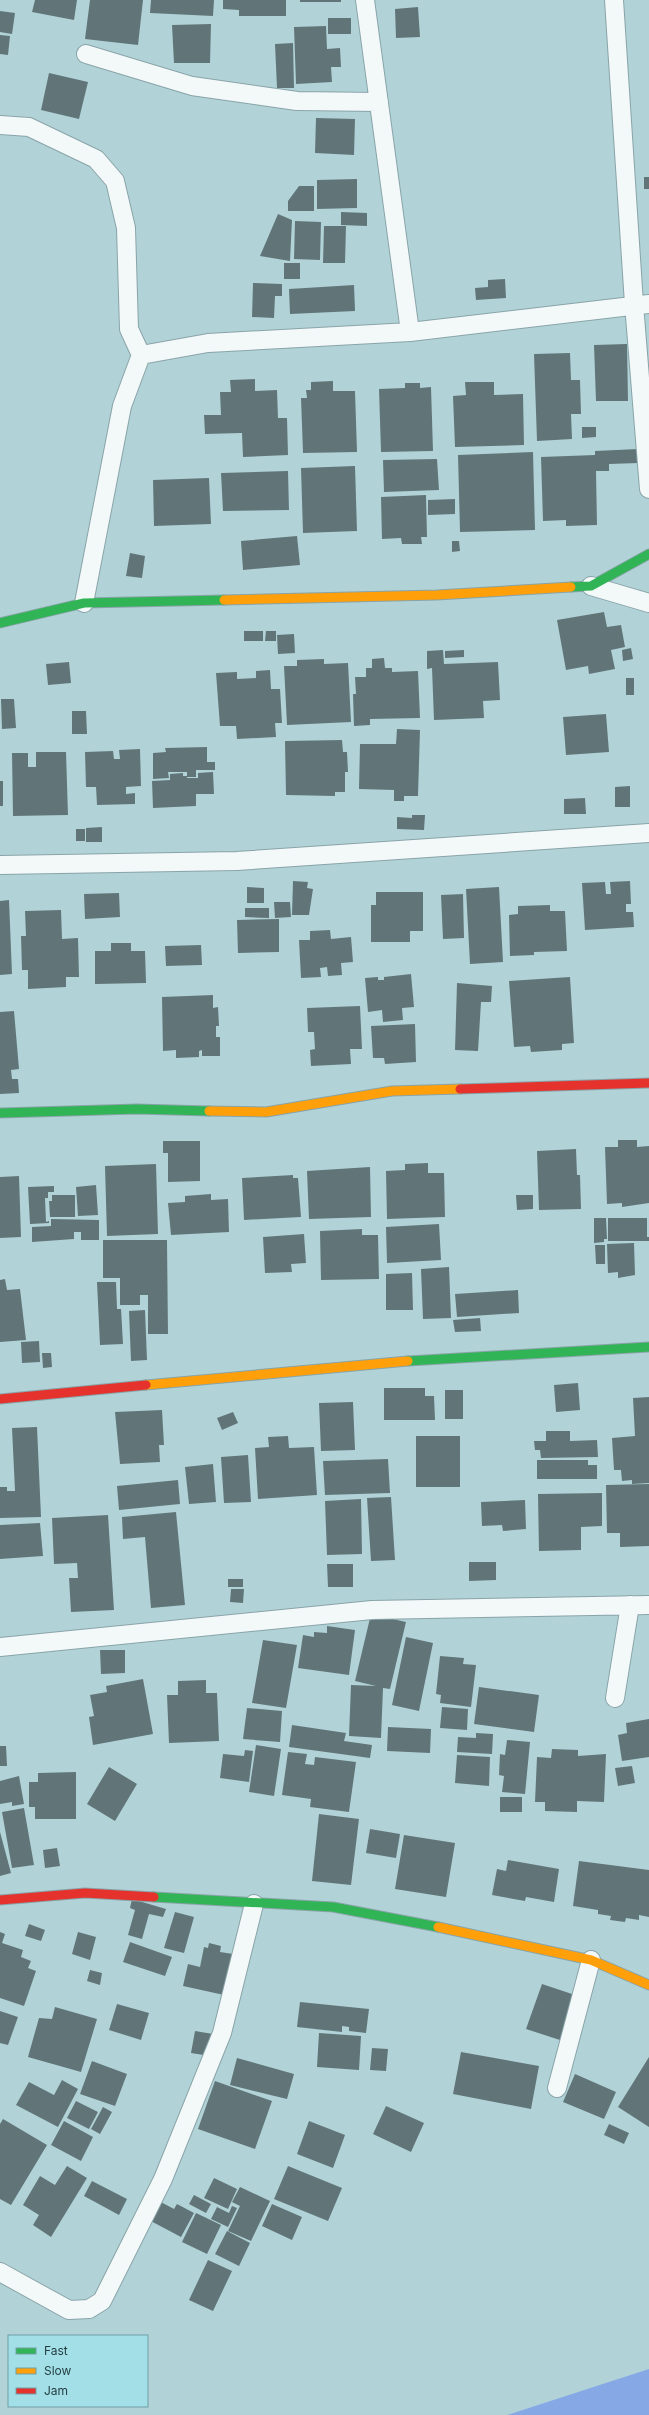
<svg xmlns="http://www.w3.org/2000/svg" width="649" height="2415" font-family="Inter,sans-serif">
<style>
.water{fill:#86a8e5}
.building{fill:#617578}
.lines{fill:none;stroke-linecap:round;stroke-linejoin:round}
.street-casing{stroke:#89a4a8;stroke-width:20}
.fast-casing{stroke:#89a4a8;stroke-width:11}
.slow-casing{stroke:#89a4a8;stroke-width:11}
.jam-casing{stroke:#89a4a8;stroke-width:11}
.street{stroke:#f3f8f9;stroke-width:18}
.fast{stroke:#30b455;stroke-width:9}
.slow{stroke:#ff9f0a;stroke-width:9}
.jam{stroke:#e5322d;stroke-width:9}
</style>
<rect width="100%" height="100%" fill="#b1d3d8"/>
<path class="water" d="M649,2369v46h-142z"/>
<path class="building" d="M35,0h42l-3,20 -42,-8z
M90,0h53l-5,45 -53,-6z
M151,0h63l-1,16 -63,-3z
M223,0h63v16h-47v-6l-16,-1z
M300,0h41v2h-41z
M418,7l2,30 -24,1 -1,-29z
M0,11l15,2 -3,21 -12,-2z
M328,18h23v16h-23z
M211,24l-1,39h-36l-2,-38z
M326,26l1,23 13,-1 1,19h-10l1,15 -36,2 -2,-57z
M0,35l10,1 -2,19 -8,-1z
M293,43l1,45h-17l-2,-44z
M49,73l39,9 -9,37 -38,-9z
M316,118l39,1 -1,36 -39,-2z
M644,177h5v12h-5z
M357,179v29l-40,1v-29z
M299,186h15v25h-26v-10z
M341,212l26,1v13l-26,-1z
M278,214l14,6 -2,41 -30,-5z
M295,221l26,1 -1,38 -26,-1z
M324,226h22l-1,37h-22z
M284,263h16v16h-16z
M505,279l1,19 -30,2 -1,-12 13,-1v-7z
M253,283l29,1v12h-7l-1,22 -22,-1z
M354,285l1,26 -65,3 -1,-25z
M627,344l1,57h-32l-2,-56z
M570,353l1,27h9l1,34h-10l1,25 -35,2 -3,-87z
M255,379v12l22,-1 1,28h9l1,37 -45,2 -1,-24 -37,1 -1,-19h17l-1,-23h11l-1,-12z
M333,381v10h22l2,61 -54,1 -2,-55h6l-1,-8h5v-8z
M465,382h29v13l29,-1 1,51 -69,2 -2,-51 13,-1z
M405,383h15v5l11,-1 2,64 -52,1 -2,-63 26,-1z
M582,427h14v10l-14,1z
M638,449l1,14 -30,1v7h-13l1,54 -31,1v-6l-23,1 -2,-64 54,-2v-4z
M533,452l2,78 -75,2 -2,-77z
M437,459l2,31 -55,2 -1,-32z
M355,466l2,65 -54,2 -2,-65z
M288,471l1,39 -66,1 -2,-38z
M209,478l2,46 -57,2 -1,-46z
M426,495l1,42h-6l1,7h-20l-1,-6 -19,1 -1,-42z
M455,499v15l-27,1v-15z
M297,536l3,29 -57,5 -2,-29z
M452,541h7l1,10 -8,1z
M130,553l15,3 -3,22 -16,-2z
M604,612l3,15 14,-2 4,22 -14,3 4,19 -26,5 -1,-8 -22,4 -9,-50z
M244,631h19v10h-19z
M266,631h10v10h-11z
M294,634l1,19 -17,1 -1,-19z
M631,648l2,11 -10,2 -1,-11z
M443,650l1,14 54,-2 2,38 -17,1 1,17 -50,2 -2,-52 -5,1v-18z
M464,650v7l-19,1v-7z
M384,658l1,10h7v4l26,-1 2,47 -50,1v6l-16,1 -1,-32h3l-1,-17h11v-9h6v-9z
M324,659v5l24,-1 3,59 -64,3 -3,-59h13v-6z
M69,662l2,21 -23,2 -2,-21z
M270,670l1,19h9l2,34h-7l1,14 -39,2 -1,-13h-16l-4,-53 21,-1v7l19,-1v-7z
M626,678h8v17h-8z
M1,699h13l2,29 -14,1z
M72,711h14l1,23h-15z
M606,714l3,38 -43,3 -3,-38z
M397,729l23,1 -2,66h-14v5h-10v-11l-35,-1 1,-45h36z
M342,740l1,12h4l1,20h-3v20h-10v4l-49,-1 -1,-54z
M207,747v15h8v8h-19v7h-9v-5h-19l1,6 -16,1v-26l13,-1 -1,-4z
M140,749l1,37 -15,1v7l9,-1v11l-38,1 -1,-18h-10l-1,-35 28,-1 1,8h6l-1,-9z
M36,752h30l2,63 -55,1 -1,-63h16v14h8z
M213,772l1,22h-18v12l-43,2 -1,-27 18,-1v-6l13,-1v3h4v5v-3h11v-5z
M0,781h3v25h-3z
M630,786v21h-15v-20z
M585,798l1,16h-22v-15z
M412,815h13l-1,15 -27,-1v-12l15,1z
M102,827v15h-16v-14z
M76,829h9v12h-9z
M293,881l15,1 -1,6 6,1 -4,26h-17z
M630,881l1,23h-5v8h7l1,15 -49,3 -3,-47 23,-1 1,12h5l-1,-12z
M247,887l17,1v15h-17z
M499,887l4,75 -33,2 -4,-75z
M376,892h47v39h-13v11h-39v-37h5z
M119,893l1,24 -35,2 -1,-25z
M463,894l1,44 -21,1 -2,-44z
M9,900l3,74 -12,1v-74z
M274,902h16l1,15 -16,1z
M550,905v6h15l2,40 -33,1v3l-24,1 -1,-41 9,-1v-8z
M245,908h24v10l-24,-1z
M61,910l1,29 16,-1 1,39h-13v10l-38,2v-19h-6l-1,-34h5l-1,-25z
M279,919v33l-41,1 -1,-33z
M330,930l1,9 20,-2 2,25 -12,1 1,12 -14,1 -1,-9 -7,1 1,9 -20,1 -2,-38h11v-9z
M111,943h20v8h14l1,32 -51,1v-33h16z
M201,945l1,20 -36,1 -1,-20z
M411,974l3,33 -12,1 1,12 -20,2 -1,-12 -14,2 -3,-34 13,-1v3h6v-3z
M570,977l4,66 -12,1v6l-31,2 -1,-6 -16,1 -5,-66z
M457,983l35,3 -1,16h-10l-3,49 -23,-1z
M213,995v13l5,-1 1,19h-3v11h4v19h-18v-6l-3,1v6l-23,1v-8l-13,1 -1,-54z
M360,1006l2,43h-12l1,15 -40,2 -1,-16 5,-1 -1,-17h-6l-1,-24z
M14,1011l5,58 -8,1 1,9h6l1,14 -19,1v-82z
M415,1024l1,38 -31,2 -1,-6h-11l-2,-32z
M618,1140h19v7l12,-1v57l-27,4v-4l-15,1 -2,-57h13z
M163,1141h37v40l-32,1v-29h-5z
M576,1149l1,26h3l1,34 -42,1 -2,-59z
M428,1163v10h16l1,44 -58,2 -1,-48 19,-1v-6z
M156,1164l2,70 -51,2 -2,-70z
M370,1167l1,50 -62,2 -2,-48z
M293,1175v3h5l3,39 -57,3 -2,-42z
M19,1176l2,61 -21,1v-61z
M96,1185l2,30 -20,1 -2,-29z
M54,1186v6h-6v6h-3l1,24 3,-1v2l-19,1 -2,-37z
M211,1194v6l17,-1 1,33 -58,3 -3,-32 17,-1v-6z
M52,1195h23v22h-25l-1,-16h3z
M516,1195h17v14l-16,1z
M594,1218h12l1,21h-3v3l-10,1z
M608,1218h39v19h2v4h-41z
M51,1219l48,1v20h-18v-8h-7v7l-42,3v-15l19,-1z
M439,1224l2,36 -54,3 -1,-36z
M362,1229v6h16l1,44 -58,1 -1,-49z
M304,1234l2,29 -15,1 1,8 -27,1 -2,-36z
M103,1240h64l1,94h-20v-39h-8v10h-20v-27h-17z
M634,1243l1,32 -17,3v-6l-10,1 -1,-29z
M595,1245h10v19h-9z
M449,1267l2,51 -28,1 -2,-50z
M412,1273l1,37h-27v-36z
M5,1279l2,11 13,-1 6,51 -26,2v-62z
M97,1282h19l1,27h4l2,35 -23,1z
M518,1290l1,23 -62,4 -2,-23z
M145,1310l2,50 -16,1 -2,-50z
M480,1318l1,13 -26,1 -2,-12z
M39,1341l1,21 -18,1 -1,-21z
M42,1353h9l1,14 -9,1z
M578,1383l2,27 -24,2 -2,-27z
M384,1388h41v8h9l1,24h-51z
M445,1390h18v29h-18z
M649,1397v86l-17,1v-4l-10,1 -1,-11h-7l-2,-32 23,-2 -2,-38z
M353,1402l2,48 -34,1 -2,-48z
M162,1410l2,35h-5l1,17 -40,2 -5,-52z
M233,1412l5,11 -16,7 -5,-12z
M37,1427l4,90 -41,1v-31h7v4h8l-3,-63z
M546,1431h24v10l27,-1 1,17 -57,1 -1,-8h-5l-1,-9h12z
M288,1436l1,12 25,-1 3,48 -59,4 -3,-51 14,-1 -1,-10z
M416,1436h44v51h-44z
M248,1455l3,47 -27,1 -3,-46z
M388,1459l2,34 -65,2 -2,-34z
M537,1460h51v5h9v14h-60z
M213,1464l3,38 -27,2 -4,-37z
M178,1480l2,24 -61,6 -2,-24z
M649,1484v62l-29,1v-14h-13l-1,-48z
M602,1493v33l-21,1v23l-42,1 -1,-57z
M391,1497l4,63 -24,1 -4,-63z
M361,1499l1,55 -35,1 -2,-54z
M525,1500l1,29 -23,2 -1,-6 -20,1 -1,-24z
M176,1512l9,93 -34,3 -6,-71 -22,2 -1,-22z
M108,1515l6,95 -43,2 -2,-34h9l-1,-15 -23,1 -2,-46z
M40,1523l3,33 -43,3v-34z
M469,1562h27v18l-27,1z
M327,1564h26v23h-25z
M228,1579h15v8h-15z
M231,1589h13l-1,14 -13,-1z
M371,1614l35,8 -16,67 -7,-1 -2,50 -32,-2 2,-51 25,1 -21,-5z
M327,1626l28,4 -6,45 -51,-7 5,-33 11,2v-5l13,1z
M406,1637l27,6 -14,68 -27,-6z
M263,1640l34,5 -11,63 -34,-5z
M100,1650h25v23l-24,1z
M440,1656l24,2 -1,6 13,1 -5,42 -31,-4 1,-8 -5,-1z
M143,1679l10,55 -60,11 -4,-28 5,-1 -4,-21 17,-3 -1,-6z
M206,1680v13h11l2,48 -50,2 -2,-48h11v-14z
M479,1687l60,8 -5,37 -60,-8z
M442,1707l26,2 -1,21 -27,-2z
M247,1708l35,3 -2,31 -37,-3z
M649,1719v38l-27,4 -4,-26 9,-2 -1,-10z
M292,1725l54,8 -2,8 28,4 -2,13 -81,-11z
M388,1727l43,2 -1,24 -43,-2z
M476,1733l17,1 -1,20 -35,-2 1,-15 18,1z
M507,1740l23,2 -5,52 -23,-2 2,-16 -5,-1 1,-21 5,1z
M256,1745l25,4 -7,47 -25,-4z
M0,1746h6l1,20h-7z
M552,1749l26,1v6l28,-2 -2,48 -27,-1v11l-32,-1v-9h-10l2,-45 14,1z
M245,1750l8,1 -4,31 -29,-4 3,-24 21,2z
M288,1752l19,2 -2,10 9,1 1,-8 41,5 -7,50 -39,-5 1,-8 -29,-4z
M457,1755l33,2 -1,29 -34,-3z
M632,1766l3,17 -17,3 -3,-18z
M109,1767l28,17 -22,37 -28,-17z
M76,1772v47h-41v-12h-6v-25h9v-9z
M19,1776l5,28 -12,2v-4l-12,2v-23z
M500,1797h22v15h-22z
M24,1808l10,57 -22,3 -10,-56z
M319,1814l40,5 -8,66 -39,-4z
M370,1829l30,5 -4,24 -30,-5z
M0,1832l11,41 -11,3z
M404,1835l51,8 -9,54 -51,-8z
M57,1848l3,18 -15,2 -2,-18z
M508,1860l51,9 -5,33 -28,-5 -1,4 -33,-6 5,-26 9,2z
M579,1861l70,9v47l-10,-2v5l-13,-2 -1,4 -15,-2 1,-4 -13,-2v-4l-25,-4z
M132,1899l34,10 -3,8 -14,-3 -7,25 -14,-4 7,-25 -5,-2z
M175,1912l19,5 -10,36 -20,-5z
M29,1924l16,6 -4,11 -16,-5z
M0,1932l5,2 -3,9 21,7 -2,7 10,4 -3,7 8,3 -12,35 -24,-8z
M78,1932l18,5 -6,23 -18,-6z
M130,1942l42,15 -7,19 -42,-14z
M209,1943l12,3 -1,6 13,2 -9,41 -41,-9 5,-22 12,3 4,-20 4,1z
M90,1970l12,3 -2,12 -13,-4z
M542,1984l36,12 -15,45 -37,-12z
M300,2002l69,7 -3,24 -17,-2v-4l-7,-1v6l-45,-5z
M117,2004l32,9 -8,27 -32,-10z
M55,2007l42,12 -16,53 -53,-15 11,-39 13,1z
M0,2011l18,6 -10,28 -8,-2z
M195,2031l18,3 -3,22 -19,-3z
M319,2033l42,3 -2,34 -42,-3z
M372,2048l16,1 -2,22 -16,-1z
M461,2052l78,14 -8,43 -78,-15z
M649,2057v70l-31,-20z
M237,2058l57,16 -7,25 -57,-14z
M92,2061l35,13 -12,32 -35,-12z
M575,2074l41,18 -12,27 -41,-17z
M62,2080l16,9 -20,38 -42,-22 13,-23 25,13z
M215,2081l57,20 -17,48 -57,-20z
M76,2101l22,11 -9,17 -22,-11z
M386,2106l38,17 -13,29 -38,-18z
M103,2107l9,5 -12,22 -9,-5z
M3,2119l44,26 -36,60 -11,-6v-75z
M64,2121l29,16 -12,24 -30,-16z
M309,2121l36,14 -12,33 -36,-14z
M609,2124l20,9 -5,11 -20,-9z
M67,2166l20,12 -36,59 -18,-12 6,-10 -16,-10 17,-29 15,9z
M288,2166l54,22 -14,33 -54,-22z
M214,2178l23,11 -9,20 -24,-11z
M92,2181l35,18 -8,16 -35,-19z
M240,2187l30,14 -19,40 -23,-10 12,-25 -8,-4z
M194,2195l17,9 -5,9 -17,-9z
M157,2200l17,9 3,-5 17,9 -13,24 -34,-18z
M272,2204l30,13 -10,23 -30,-14z
M232,2206l5,2 -9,19 -17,-8 6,-12 12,6z
M196,2213l25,12 -14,29 -25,-12z
M227,2231l23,12 -11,23 -24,-12z
M208,2260l24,11 -19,40 -24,-11z"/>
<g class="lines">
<g class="street-casing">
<path id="street" d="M365,0l45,332
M614,0l20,304 15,185
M86,54l106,32 105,15 82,1
M0,125l29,2 67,32 19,22 11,47 3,101 12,26 -19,51 -38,197
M141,355l67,-12 202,-11 239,-28
M591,586l58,17
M0,865l237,-4 412,-28
M0,1647l372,-37 277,-5
M615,1698l15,-93
M557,2088l34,-128
M0,2272l69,38 20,-1 13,-8 61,-122 59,-146 32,-129"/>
</g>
<g class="fast-casing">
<path id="fast" d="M571,587l20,-1 58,-32
M0,623l84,-20 140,-3
M0,1113l137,-4 72,2
M408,1361l241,-14
M154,1897l179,10 105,20"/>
</g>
<g class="slow-casing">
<path id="slow" d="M224,600l213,-5 134,-8
M209,1111l57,1 126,-21 68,-2
M146,1385l262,-24
M438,1927l153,33 58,25"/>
</g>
<g class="jam-casing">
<path id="jam" d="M460,1089l189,-6
M0,1399l146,-14
M0,1900l85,-7 69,4"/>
</g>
<use href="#street" class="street"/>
<use href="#fast" class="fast"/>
<use href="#slow" class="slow"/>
<use href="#jam" class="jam"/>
</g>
<rect x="8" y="2335" width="140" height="72" fill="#a2dfe7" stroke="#709fa5"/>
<rect x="16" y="2348" width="20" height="6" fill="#30b455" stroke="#709fa5"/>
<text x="44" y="2355" font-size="12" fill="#263f43">Fast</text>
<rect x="16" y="2368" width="20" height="6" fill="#ff9f0a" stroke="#709fa5"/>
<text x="44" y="2375" font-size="12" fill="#263f43">Slow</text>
<rect x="16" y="2388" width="20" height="6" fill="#e5322d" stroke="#709fa5"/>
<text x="44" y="2395" font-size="12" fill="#263f43">Jam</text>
</svg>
